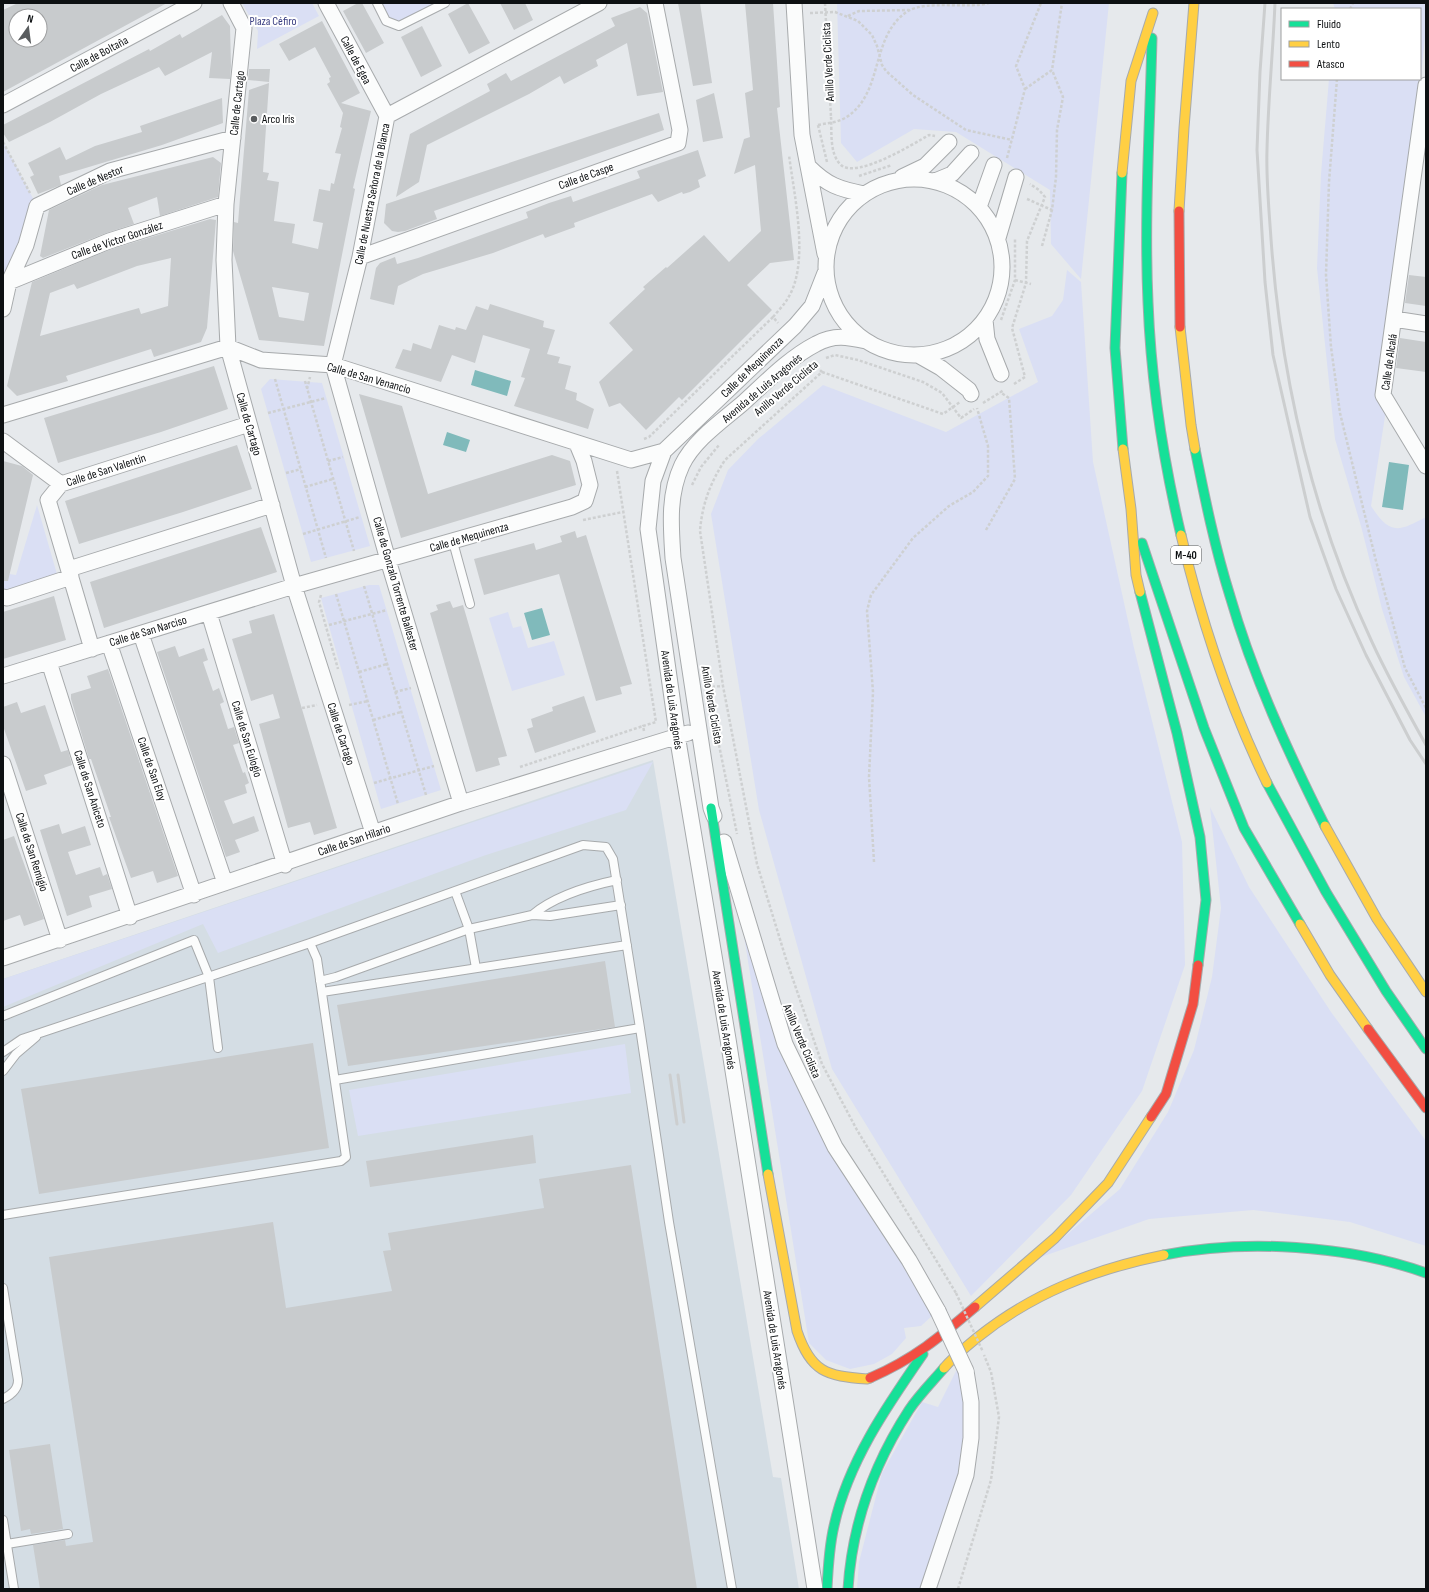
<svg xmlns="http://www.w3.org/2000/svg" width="1429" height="1592" font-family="'Sofia Sans Condensed',sans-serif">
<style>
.built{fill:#d4dde4}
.green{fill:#dadff4}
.water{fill:#80babb}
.building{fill:#c8cbcd;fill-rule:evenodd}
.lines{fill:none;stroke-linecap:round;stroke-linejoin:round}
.lane-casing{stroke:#a7aaac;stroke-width:10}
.street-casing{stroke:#a7aaac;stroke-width:17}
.fast-casing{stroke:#a7aaac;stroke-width:11}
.slow-casing{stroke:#a7aaac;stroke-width:11}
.jam-casing{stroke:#a7aaac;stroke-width:11}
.path{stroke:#ced0d1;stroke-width:2.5;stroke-dasharray:3 2;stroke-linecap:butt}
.lane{stroke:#fbfcfc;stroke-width:8}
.street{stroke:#fbfcfc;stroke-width:15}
.fast{stroke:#16e098;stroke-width:9}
.slow{stroke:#ffcf43;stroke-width:9}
.jam{stroke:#f24e42;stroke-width:9}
.rail{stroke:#cccecf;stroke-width:3}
.street-bridge-casing{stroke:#a7aaac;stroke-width:17;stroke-linecap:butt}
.path-bridge{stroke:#ced0d1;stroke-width:2.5;stroke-dasharray:3 2;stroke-linecap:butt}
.street-bridge{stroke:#fbfcfc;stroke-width:15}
.poi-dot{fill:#595c5e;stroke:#fff;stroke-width:1.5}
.labels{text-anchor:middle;stroke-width:4;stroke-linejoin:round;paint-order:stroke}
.shield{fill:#fff;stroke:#565859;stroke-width:1}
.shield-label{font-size:11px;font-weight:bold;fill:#0d1012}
.park-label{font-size:12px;fill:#3a3e81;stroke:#fff}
.street-label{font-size:12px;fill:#0d1012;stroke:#fff}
.poi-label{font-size:12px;fill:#0d1012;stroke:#fff;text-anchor:start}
</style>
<rect width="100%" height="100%" fill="#e6e9ec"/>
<path class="built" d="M653,760l120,717 8,1 18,111h-796v-610z"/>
<path class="green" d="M242,3h70l7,13 -62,33 1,-18z
M380,3h58l-38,19 -13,-5z
M837,3h272l-28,276 -30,-35 -1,-54 -94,-58 -42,-3 -57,33 -16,-19z
M1333,3h93v25l-40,382 -15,96c19,29 27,26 55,11v200l-22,-40 -22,-68 -21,-83 -26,-87 -18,-171 4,-94 8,-95h91v-70h-85z
M3,142l34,64 -28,76 -6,-12z
M1067,270l14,12 12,180 41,186 48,194 3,123 -43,126 -71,104 -100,101 -139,-227 -73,-259 -48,-296 17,-44 30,-31 65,-54 123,47 92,-50 -19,-53 33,-13 11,-16z
M270,379l52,4 48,163 -59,16 -50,-173z
M37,505l24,83 -58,17v-32l13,2z
M369,585h10l62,205 -60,19 -60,-211z
M508,612l5,16 8,-2 7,22 26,-7 11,34 -53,16 -23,-73z
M653,762l-27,48 -143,46 -265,97 -15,-29 -200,83v-28z
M1210,807l39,80 82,125 95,129v105l-76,-24 -97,-12 -104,9 -108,38 79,-68 48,-77 26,-62 18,-73 9,-69z
M744,936h2l36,113 152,265 -13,12 -17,2 2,10 -14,16 -18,10 -24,5 -24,-9 -17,-17z
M625,1044l6,49 -273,43 -9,-46z
M957,1369l4,7 5,39 -1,41 -13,45 -31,88h-64l2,-27 23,-89 40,-71 16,5z"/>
<path class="water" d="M475,370l36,11 -4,15 -36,-11z
M447,432l23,8 -4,12 -23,-7z
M1389,462l20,3 -6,45 -21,-3z
M542,608l8,27 -18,5 -8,-27z"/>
<path class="building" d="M18,3h149l-164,89v-82zM16,16h24v24h-24z
M358,3h4l22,40 -18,10 -23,-42z
M468,3l22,40 -21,11 -21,-40z
M500,3h25l8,17 -19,10z
M678,3h22l12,80 -19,3z
M745,3h28l7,104 -3,1 17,152 -24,3 -23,22 25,25 -90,90 -3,-3 -33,33 -26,-27 -11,4 -10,-25 34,-32 -24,-27 36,-34 -2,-2 23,-20 1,1 37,-33 25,27 32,-31 -6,-66 -21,9 10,-35 6,-2 -5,-44 8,-3z
M640,7l7,6 16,79 -26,4 -10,-53 -31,17 2,6 -34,18 -4,-8 -31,18 -102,51 -8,37 -23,15 14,-63 80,-43 -3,-7 19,-11 5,8 104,-55 -4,-8z
M222,15l8,11 1,40 -1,13 -21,-1 3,-26 -47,24 -6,-9 -58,27 -51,28 -41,20 -6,-9v-8l146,-76 1,2 30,-17 2,4z
M322,21l38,72 -19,10 30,8 -18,77 2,1 -31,157 -65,-6 -26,-89 1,-29 4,1 2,-25 9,-108 20,-7 -6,89 6,1 -2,7 12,2 -5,39 21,3 -3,19 26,6 5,-26 -10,-2 6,-32 11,2 1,-8 3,1 7,-30 -6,-1 7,-25 -2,-1 3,-14 -16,-29 3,-2 -1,-4 2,-1 -16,-30 -26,14 -10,-17zM272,287l37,6 -5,28 -25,-4z
M422,26l20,40 -21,11 -20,-40z
M249,69h21l-1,13 -21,-2z
M714,93l9,45 -20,4 -7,-42z
M222,98l1,25 -61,22 -103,31 2,9 -23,9 -8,-17 4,-2 -6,-12 32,-16 6,13 29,-14 47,-14 -2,-6z
M659,113l5,17 -230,81 3,8 -32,12 -7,1 -6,-1 -8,-8 2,-19z
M698,150l8,26 -8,4 2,7 -10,5 -7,2 -1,-2 -24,10 -6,-8 -78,29 1,4 -30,11 -2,-4 -50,19 -70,21 -25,12 -4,19 -24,-6 6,-31 4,-5 15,-6 2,7 21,-6 110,-40 -2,-6 23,-9 22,-7 2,6 67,-24 -3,-7z
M213,157l8,6 -3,34 -58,19 -3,-19 -29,11 6,16 -28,9 -63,25 -3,-2 9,-46 53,-25z
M210,219l6,1 -9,108 -6,14 -47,15 -3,-8 -85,27 2,5 -51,15 -10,-10 25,-104 80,-33zM171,258l-3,48 -27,8 -2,-6 -99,28 10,-43 24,-9 3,5 60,-23z
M1409,275l17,2v29l-21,-3z
M490,304l54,17 -1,6 12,3 -8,24 13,3 -2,6 13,3 -6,23 12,4 -1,7 18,9 -6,20 -74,-23 11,-28 -4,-1 9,-28 -47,-14 -8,28 -23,-8 -11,27 -46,-14 8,-19 8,2 2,-8 18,6 8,-24 16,5 1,-3 10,3 10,-24 12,4z
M1400,338l26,4v30l-30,-4z
M214,366l14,43 -67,23 -103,31 -14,-45z
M359,394l43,12 26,88 124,-39 18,6 6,24 -175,53z
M237,445l15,44 -69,23 -104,32 -14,-43z
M3,461l19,5 11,9 -25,106h-5z
M261,527l16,45 -173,56 -14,-46z
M575,531l2,7 9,-3 46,149 -12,3 2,7 -26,7 -37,-127 -75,21 -10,-36 60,-16 2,7 26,-8 -2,-6z
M54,596l12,44 -63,19v-47z
M450,601l3,7 10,-3 44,151 -9,2 2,7 -24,7 -46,-159 8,-3 -2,-5z
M274,614l63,214 -23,7 -4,-13 -22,6 -29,-104 21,-6 -7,-24 -22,7 -19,-62 20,-6 -3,-12z
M175,646l4,11 25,-9 4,12 -5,2 10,29 6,-3 5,14 -4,2 8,25 6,-2 5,16 -6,2 10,28 2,-1 4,11 -4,2 2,8 -23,8 9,23 21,-8 5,15 -24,9 5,12 -14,5 -69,-205z
M108,669l70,207 -21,7 -4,-12 -22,7 -22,-61h2l-20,-58h-2l-18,-60v-5l20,-6 -4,-12z
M584,696l12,36 -61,21 -8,-24 6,-2 -2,-8 22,-8 -1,-4z
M17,702l4,11 24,-8 16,47 7,-2 4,15 -28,10 3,9 -21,7 -23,-65v-19z
M59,824l3,10 23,-8 6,19 -23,7 8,23 24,-8 3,9 4,-2 5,15 -23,7 3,11 -25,9 -27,-86z
M14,836l30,83 -20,7 -4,-11 -17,6v-81z
M605,961l10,66 -267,39 -11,-61z
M313,1043l16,105 -290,46 -18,-105z
M533,1135l3,28 -166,24 -4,-26z
M631,1165l66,424h-657l-7,-44 32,-5 1,6 27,-4 -44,-285 224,-35 13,86 106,-17 -9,-40 8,-1 -3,-17 156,-25 -5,-29z
M50,1444l13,85 -32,5 -1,-5 -9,2 -12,-81z"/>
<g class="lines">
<g class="lane-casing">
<path id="lane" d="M377,3l9,18 13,5 46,-23
M453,542l17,62
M455,891l14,38 7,39
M532,915c23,-19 56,-29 85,-35
M320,981l16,-4 133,-48 63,-14 18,1 71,-11
M322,992l305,-47
M3,1016l191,-76 15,37 9,71
M3,1052l19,-13 288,-96 273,-98 23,2 7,12 27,169
M3,1071l13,-17 20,-17
M335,1080l305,-52 29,194 63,367
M3,1215l338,-54 5,-4 -29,-198 -7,-16
M3,1288l15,92c0,10 -7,15 -15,19
M3,1520l11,69
M7,1544l61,-10"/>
</g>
<g class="street-casing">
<path id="street" d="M231,3l13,25 -18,176 -2,56 4,87 66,239 79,247
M326,3l61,113
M794,3l8,132 23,119
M1426,85l-43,310 43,71
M3,105l191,-102
M809,167c18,18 30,22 55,27
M902,177l23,-11 24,-24
M826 267a88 88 0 1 1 176 0a88 88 0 1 1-176 0Z
M935,181l17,-7 19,-21
M979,207l15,-42
M998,238l18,-61
M360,257l318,-114 2,-13 -25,-127
M9,282l100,-41 117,-37
M3,309l6,-27 17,-37 11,-39 73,-35 123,-33
M1394,319l32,5
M985,320l2,19 14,35
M918,355l23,13 28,22 2,4
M333,365l27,-108 27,-141 212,-113
M333,365l55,195 73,243
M3,415l225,-68 33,13 72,5 298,95 33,-9
M3,441l58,43
M69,569l203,-64
M3,597l4,1 64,-21
M209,613l76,252
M141,634l84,249
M109,643l85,252
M92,649l-44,-149 13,-16 188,-60
M49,662l81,255
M3,676l291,-90 278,-79 13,-6 5,-16 -6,-24 -7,-17
M3,764l57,176
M714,816l-3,-8 -38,-250c-2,-32 -5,-63 9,-93 12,-25 40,-44 61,-62 23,-21 46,-45 73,-59 18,-10 32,-7 50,-3
M724,842l61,202 50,103 74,113 29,51
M3,958l458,-155 227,-70
M815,1589l-87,-550 -49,-292 -31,-218 5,-48 11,-30 131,-125 17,-20 13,-33
M928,1589l38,-114 5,-37v-36l-5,-31"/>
</g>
<g class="fast-casing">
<path id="fast" d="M1152,38c-2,88 -8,176 -4,264 3,79 15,157 33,233
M1122,173l-7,175 8,101
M1195,449c10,50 20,99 35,147 23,80 58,156 95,230
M1142,543l62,185 40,100 56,96
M1140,592l37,141 23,104 6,63 -8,65
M1267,783l59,109 60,99 40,58
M711,808l57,366
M1164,1255c81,-16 184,-10 262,18
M827,1589c1,-21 2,-42 7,-63 14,-64 53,-120 89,-172
M848,1589c4,-64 26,-125 61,-179 10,-15 24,-29 35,-42"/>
</g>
<g class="slow-casing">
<path id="slow" d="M1122,173l9,-92 22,-68
M1179,211l5,-83 10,-125
M1180,327l11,98 4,24
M1123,449l8,60 5,66 4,17
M1181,535c20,85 48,170 86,248
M1325,826l52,93 49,73
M1300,924l30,51 38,54
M768,1174l29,157c14,41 29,45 70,48l3,-1
M975,1307l80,-69 53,-55 43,-66
M944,1368c10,-12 22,-21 34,-31 55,-44 117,-68 186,-82"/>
</g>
<g class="jam-casing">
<path id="jam" d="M1179,211l1,116
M1368,1029l58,79
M1151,1117l15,-23 27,-90 5,-39
M870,1378c44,-19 70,-41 105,-71"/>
</g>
<path class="path" d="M1350,9l3,-6
M810,13l25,-1 23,9 14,14 5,11 5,19 4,6 27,24 53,35 46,10
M848,16l11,-5 50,-1
M1337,79l-8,103 -3,93 5,72 9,66 36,148 29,107 21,40
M1025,89l27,-19 10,-67
M831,117c1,14 -2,37 10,48 16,14 72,-21 88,-30l6,1
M818,125l9,37
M818,125c9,-2 18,-2 27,-7 40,-24 24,-82 63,-107 19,-11 60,-2 81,-8
M3,142l27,51
M1007,158l18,-69 -9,-23 25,-63
M859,176l33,-11
M1027,199l25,11 4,-33 1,-47 6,-33 -11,-27
M1042,246l10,-36
M1015,280l16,4
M773,317c5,-6 11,-12 15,-19 22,-35 6,-103 1,-143
M1001,320l14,-40v-41
M826,358l9,-3 23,5 65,22 19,11 19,25 13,-9
M813,363l9,9 -97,88c-15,23 -23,45 -25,71l23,155 34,178 29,95 36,105 35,66 99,163
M822,372l121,42 17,-12
M275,379l51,179
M305,381l49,170
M1014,384l11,-7 -13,-49 14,-45 1,-42 18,-44 -6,-7 -9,-6
M307,389l3,-12
M983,403l21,-13
M268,413l58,-15
M644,439l5,-2 124,-120 5,6
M328,461l15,-4
M617,471l35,226
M286,473l15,-4
M692,485l9,-18 18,-22
M305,487l28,-8
M583,520l40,-8
M986,530l29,-51 -6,-81 -9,-6
M303,534l57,-17
M364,586l62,209
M336,594l62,210
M321,595l-2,7 19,67
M329,625l58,-15
M359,672l28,-8
M707,687l16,-1
M395,692l16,-4
M349,705l19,-4
M302,708l15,-3
M373,720l28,-8
M644,731l-1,-5 13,-4 -4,-25
M717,735l20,99
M520,767l123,-41
M374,783l60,-17
M874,862l-5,-85 4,-85 -6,-81 4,-16 42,-57 36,-32 24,-14 15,-16v-30l-11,-38
M958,1589l33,-109 8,-63 -8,-45 -7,-17"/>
<use href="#lane" class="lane"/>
<use href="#street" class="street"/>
<use href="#fast" class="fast"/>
<use href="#slow" class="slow"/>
<use href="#jam" class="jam"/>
<path class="rail" d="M1265,3l-5,69 -3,78 8,132 8,73 37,162 26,72 30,66 44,85 16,24
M1275,3c-2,49 -7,98 -8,147 -1,29 2,59 4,89 10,138 42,277 101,403 16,35 35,69 54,103
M670,1075l7,49
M678,1075l6,47"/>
<g class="street-bridge-casing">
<path id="street-bridge" d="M938,1311l28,60"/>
</g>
<path class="path-bridge" d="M825,3l6,114
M956,1293l27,59"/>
<use href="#street-bridge" class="street-bridge"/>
</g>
<circle class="poi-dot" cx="254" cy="119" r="4"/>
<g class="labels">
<rect class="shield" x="1171" y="546" width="30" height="18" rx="3"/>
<g class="shield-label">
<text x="1186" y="559">M-40</text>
</g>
<g class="park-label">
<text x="273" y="25">Plaza Céfiro</text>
</g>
<g class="street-label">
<text transform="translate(99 54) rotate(-28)" y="4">Calle de Boltaña</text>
<text transform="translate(356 60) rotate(62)" y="4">Calle de Egea</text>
<text transform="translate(828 62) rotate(-93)" y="4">Anillo Verde Ciclista</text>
<text transform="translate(237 103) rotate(-84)" y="4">Calle de Cartago</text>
<text transform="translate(586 176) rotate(-20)" y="4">Calle de Caspe</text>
<text transform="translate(95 180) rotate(-23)" y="4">Calle de Nestor</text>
<text transform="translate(372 194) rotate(-79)" y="4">Calle de Nuestra Señora de la Blanca</text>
<text transform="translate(117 240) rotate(-19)" y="4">Calle de Víctor González</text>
<text transform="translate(1389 362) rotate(-82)" y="4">Calle de Alcalá</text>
<text transform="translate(752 367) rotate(-44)" y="4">Calle de Mequinenza</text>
<text transform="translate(369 378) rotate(16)" y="4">Calle de San Venancio</text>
<text transform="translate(762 388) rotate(-40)" y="4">Avenida de Luis Aragonés</text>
<text transform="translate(786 388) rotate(-40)" y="4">Anillo Verde Ciclista</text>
<text transform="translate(249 424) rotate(74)" y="4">Calle de Cartago</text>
<text transform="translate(106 470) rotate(-18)" y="4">Calle de San Valentín</text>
<text transform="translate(469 537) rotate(-16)" y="4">Calle de Mequinenza</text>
<text transform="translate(396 584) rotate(74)" y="4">Calle de Gonzalo Torrente Ballester</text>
<text transform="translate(148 631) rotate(-17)" y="4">Calle de San Narciso</text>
<text transform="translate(672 700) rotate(82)" y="4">Avenida de Luis Aragonés</text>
<text transform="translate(712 705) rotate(80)" y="4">Anillo Verde Ciclista</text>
<text transform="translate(341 734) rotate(72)" y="4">Calle de Cartago</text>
<text transform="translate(247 739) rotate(73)" y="4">Calle de San Eulogio</text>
<text transform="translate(152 769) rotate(71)" y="4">Calle de San Eloy</text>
<text transform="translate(90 789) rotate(72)" y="4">Calle de San Aniceto</text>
<text transform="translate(354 840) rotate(-19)" y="4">Calle de San Hilario</text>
<text transform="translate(32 852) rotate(72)" y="4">Calle de San Remigio</text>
<text transform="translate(724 1020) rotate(81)" y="4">Avenida de Luis Aragonés</text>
<text transform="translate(802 1041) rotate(67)" y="4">Anillo Verde Ciclista</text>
<text transform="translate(775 1340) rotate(81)" y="4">Avenida de Luis Aragonés</text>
</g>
<g class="poi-label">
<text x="262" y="123">Arco Iris</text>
</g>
</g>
<rect width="1429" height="1592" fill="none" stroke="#0d1012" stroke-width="8"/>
<rect x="1281" y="8" width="140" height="72" fill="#ffffff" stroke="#9e9fa0"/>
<rect x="1289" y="21" width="20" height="6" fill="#16e098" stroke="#9e9fa0"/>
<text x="1317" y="28" font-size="12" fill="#0d1012">Fluido</text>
<rect x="1289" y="41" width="20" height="6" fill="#ffcf43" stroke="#9e9fa0"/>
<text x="1317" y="48" font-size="12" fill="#0d1012">Lento</text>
<rect x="1289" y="61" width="20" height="6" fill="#f24e42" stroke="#9e9fa0"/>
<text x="1317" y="68" font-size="12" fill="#0d1012">Atasco</text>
<g transform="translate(28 28) rotate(14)"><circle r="19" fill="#ffffff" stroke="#9e9fa0"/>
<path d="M0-3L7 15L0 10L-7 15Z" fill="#595c5e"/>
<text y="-6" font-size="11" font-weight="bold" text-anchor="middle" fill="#0d1012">N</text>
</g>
</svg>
